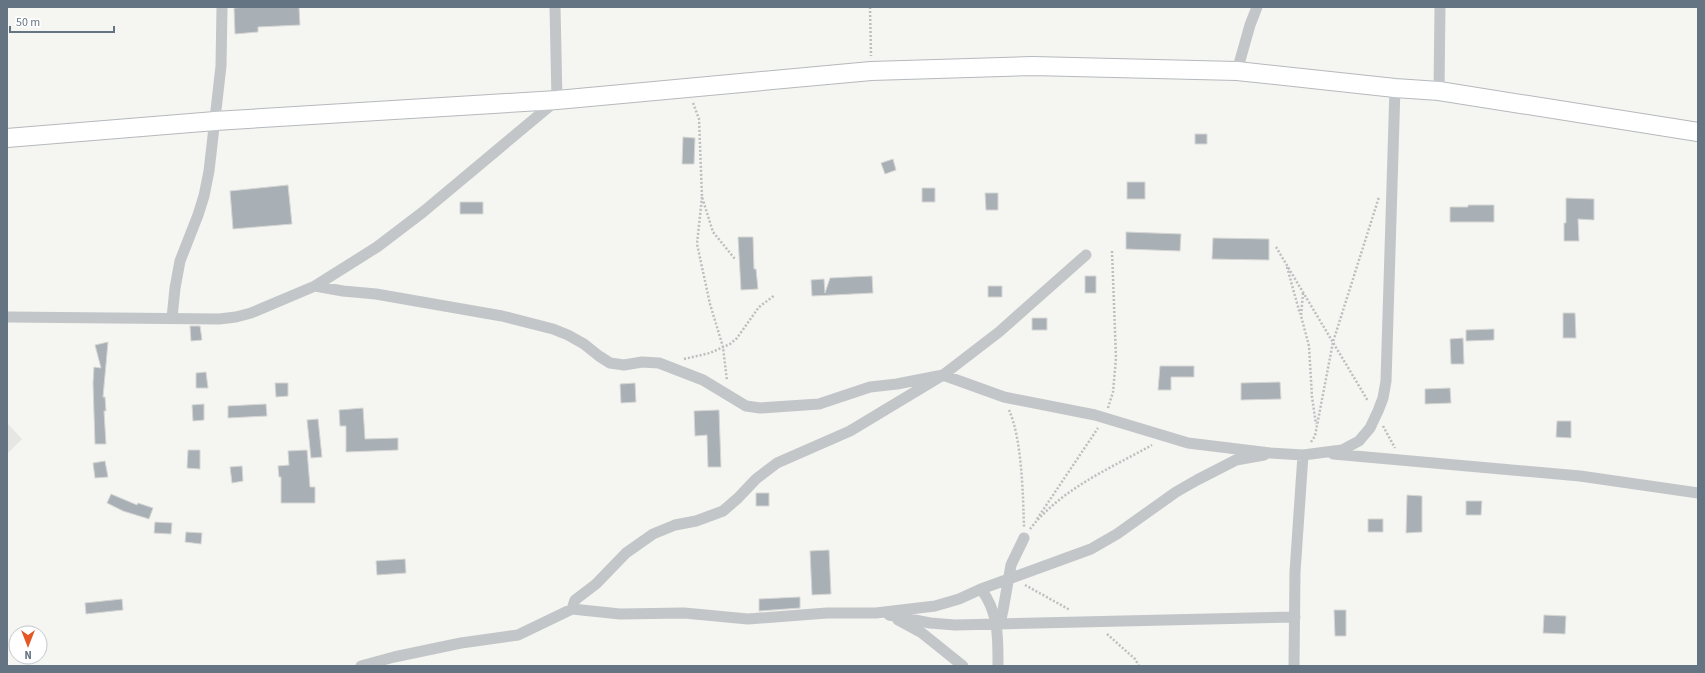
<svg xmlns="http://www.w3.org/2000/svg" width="1705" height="673" font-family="'Source Sans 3',sans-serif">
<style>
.built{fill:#e6e7e5}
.building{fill:#a8b0b6;stroke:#d6d6d4}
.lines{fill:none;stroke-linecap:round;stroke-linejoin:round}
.primary-casing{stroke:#b5b9bd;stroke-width:20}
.path{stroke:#bcbec0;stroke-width:2.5;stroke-dasharray:2 2;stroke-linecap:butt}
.street{stroke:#c2c6c9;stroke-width:11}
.primary{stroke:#fff;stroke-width:18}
</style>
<rect width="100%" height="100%" fill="#f5f5f1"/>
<path class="built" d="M7,423l15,16 -15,15z"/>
<path class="building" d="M246,7h53l1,18 -42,2v5l-23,2 -1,-26z
M1195,134h12v10h-12z
M683,137l12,1 -1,26h-12z
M893,159l3,11 -11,4 -4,-11z
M1127,182h18v17h-18z
M288,185l4,39 -59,5 -3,-38z
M922,188h13v14h-13z
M985,193h13v17h-12z
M1566,198l28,1v21l-16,-1 1,22h-15v-18h2z
M460,202h23v12h-23z
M1468,205h26v17h-44v-15h18z
M1126,232l55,2 -1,17 -54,-2z
M738,237h15l1,32h2l2,20 -17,1z
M1213,238l56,1v21l-57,-1z
M872,276l1,17 -61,3 -1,-16 13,-1 1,14 5,-15z
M1085,276h11v17h-11z
M988,286h14v11h-14z
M1563,313h12l1,25h-13z
M1032,318h15v12h-15z
M190,326h10l2,14 -11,1z
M1494,329v11l-28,1v-11z
M1463,338l1,26h-13l-1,-25z
M108,342l-5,55h2l1,14h-2l2,33h-11l-2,-61 1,-16 7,1 -6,-23z
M1160,366h34v11h-23v13h-13z
M206,372l2,16h-12v-15z
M1280,382l1,17 -40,1v-17z
M275,383h13v13l-12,1z
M635,383l1,19 -15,1 -1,-19z
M1450,388l1,15 -26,1v-15z
M204,404v16l-11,1 -1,-16z
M266,404l1,12 -39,2v-12z
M363,408l2,31 33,-1v12l-52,2v-26h-6l-1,-16z
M719,410l2,57h-13l-1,-32 -12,1 -1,-25z
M318,419l4,38 -11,1 -4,-38z
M1557,421h14v17l-15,-1z
M188,450h12v19l-13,-1z
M307,450l3,37h5v16h-34v-26h-2l-1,-11 11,-1 -1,-14z
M105,461l3,16 -13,1 -2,-15z
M242,466l1,15 -11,2 -2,-16z
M756,493h13v13h-13z
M111,494l26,11 1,-2 15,5 -4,11 -26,-8 -16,-8z
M1407,495l15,1v36l-16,1z
M1466,501h16l-1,14h-15z
M1368,519h15v13h-15z
M155,522l17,1 -1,11 -17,-1z
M186,532l16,1 -1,11 -16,-2z
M829,550l2,44 -19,1 -2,-44z
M405,559l1,14 -29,2 -1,-14z
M800,597v11l-41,3v-12z
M122,599l1,11 -37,4 -1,-11z
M1334,610h12v26h-11z
M1544,615l22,1 -1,18 -22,-1z"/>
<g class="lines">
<g class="primary-casing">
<path id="primary" d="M7,138l208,-17 342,-21 314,-29 161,-5 205,5 158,17 44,3 259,41"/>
</g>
<path class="path" d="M870,7l1,49
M693,103l6,16 3,78 11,35 22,27
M702,197l-5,47 13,60 13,43 4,34
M1276,247l92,154
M1287,267l13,47
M1303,293l-2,23 8,30 3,51 4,27
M684,359l26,-6 20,-9 7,-6 22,-31 16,-12
M1108,408l5,-16 3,-34 -4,-107
M1009,410c13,29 14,85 15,118
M1383,426l12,22
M1311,442l4,-6 18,-94 46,-145
M1037,519l61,-91
M1030,529c31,-40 79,-60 122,-84
M1025,585l45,25
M1107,634l28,25 4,7"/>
<path class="street" d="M1237,71l13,-46 7,-18
M1439,91l1,-84
M315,286l28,5 33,3 126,22 51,13 15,6 16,9 15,12 11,7 14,2 18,-3 17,1 44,17 43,26 14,2 59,-4 51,-17 27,-3 46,-9 61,22 91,18 93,28 82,10 33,2 39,-5 17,-9 11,-13 8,-17 5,-13 3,-17 9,-293
M7,317l212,2 17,-2 15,-4 64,-27 62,-39 46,-35 134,-112 -2,-93
M172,318l3,-30 5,-27 18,-46 6,-19 5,-25 12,-105 1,-59
M1333,454l247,22 118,17
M981,589c18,24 17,49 17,77
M572,609l3,-9 21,-16 30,-31 27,-19 22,-9 21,-4 27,-10 15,-13 18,-19 21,-16 73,-32 93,-56 56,-43 87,-77
M889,615l41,8 25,2 340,-8
M898,620l24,13 41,33
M1003,623l-2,-4 2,-9 8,-45 13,-27
M361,666l33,-9 67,-14 57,-8 54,-26 48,5 64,-1 64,6 79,-6h49l59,-7 24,-7 22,-10 110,-40 26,-15 59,-42 21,-12 39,-20 28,-5
M1294,666l1,-94 8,-117"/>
<use href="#primary" class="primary"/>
</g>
<rect width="1705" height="673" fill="none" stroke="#647483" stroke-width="16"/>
<g transform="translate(28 645) rotate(180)"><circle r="19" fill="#ffffff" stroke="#c1c7cd"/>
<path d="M0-3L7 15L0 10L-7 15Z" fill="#e35824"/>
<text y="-6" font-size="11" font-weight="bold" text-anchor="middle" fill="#647483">N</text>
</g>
<path d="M10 26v6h104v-6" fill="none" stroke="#647483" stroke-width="2"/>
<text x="16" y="26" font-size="12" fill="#647483" stroke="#ffffff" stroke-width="3" paint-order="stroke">50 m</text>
</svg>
